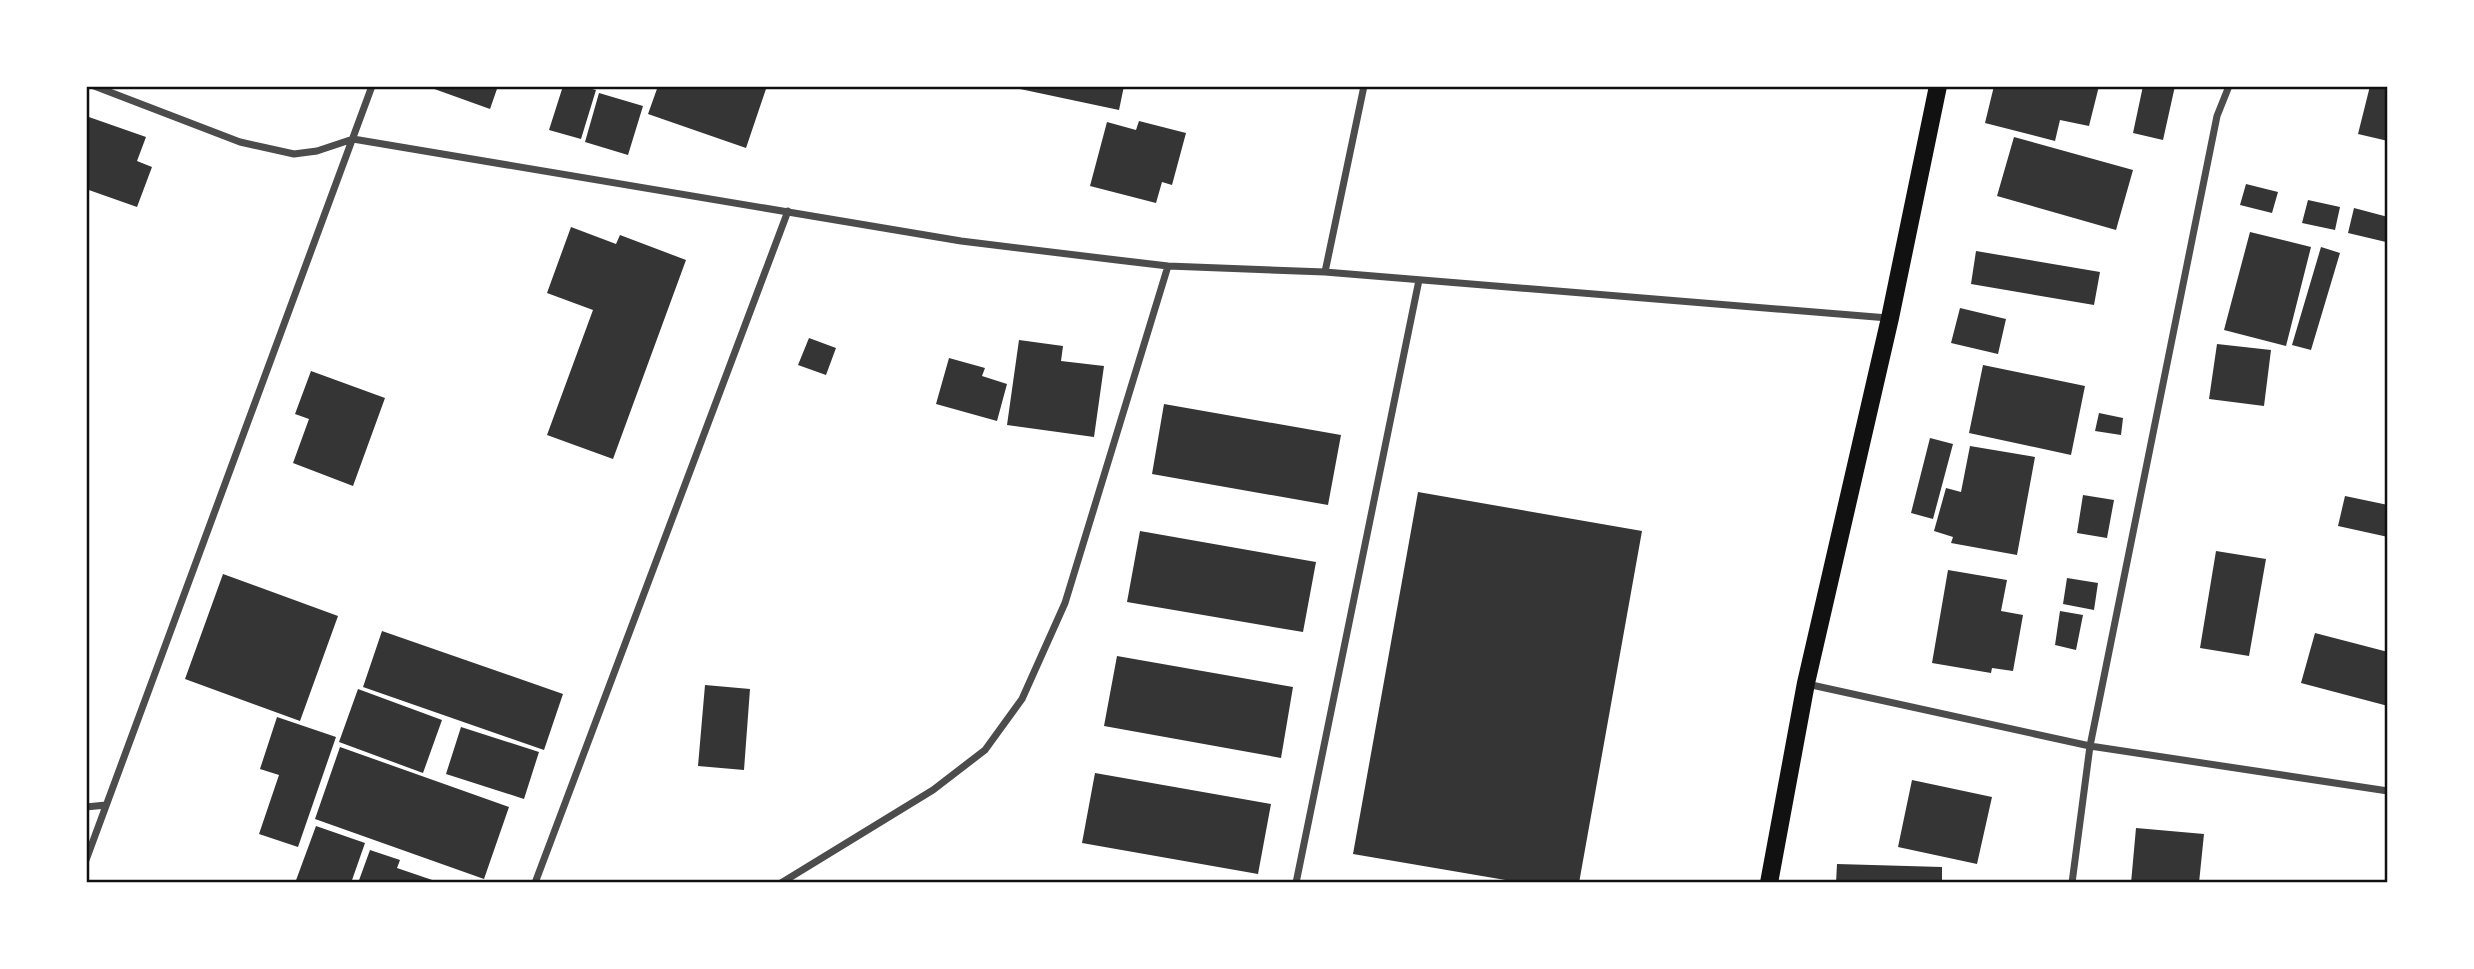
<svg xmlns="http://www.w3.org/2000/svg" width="2474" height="969" font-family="Montserrat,sans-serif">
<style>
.building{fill:#353535}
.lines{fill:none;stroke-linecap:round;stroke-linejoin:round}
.minor{stroke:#4c4c4c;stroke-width:7}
.primary{stroke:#111;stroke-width:18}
.neatline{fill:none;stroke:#111;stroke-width:2.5}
</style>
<rect width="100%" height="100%" fill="#fff"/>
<path class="building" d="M426,86h72l-8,23z
M563,86h18l15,4 -15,49 -32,-9z
M658,86h109l-21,62 -98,-34z
M1020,86h104l-5,24 -99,-21z
M1994,86h105l-10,40 -29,-6 -5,21 -70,-18z
M2143,86h32l-12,54 -30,-7z
M2370,86h18v55l-30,-7z
M599,93l44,13 -15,49 -43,-13z
M86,116l60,21 -9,24 15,6 -15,40 -51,-18z
M1139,121l47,12 -14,52 -10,-3 -6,21 -66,-17 17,-64 29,8z
M2014,137l119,33 -17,60 -119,-34z
M2246,184l32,8 -6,21 -32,-8z
M2308,200l32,7 -5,23 -33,-7z
M2354,208l34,9 -2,25 -38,-9z
M571,227l45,17 4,-9 66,25 -73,199 -66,-24 46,-125 -46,-17z
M2250,232l61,15 -25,99 -62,-16z
M2321,247l19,6 -29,97 -19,-5z
M1976,251l124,21 -6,33 -123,-21z
M1960,308l46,11 -8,35 -47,-11z
M809,338l27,10 -10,27 -28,-10z
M1019,340l44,6 -2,15 43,5 -10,71 -87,-12z
M2217,344l54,6 -7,56 -55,-7z
M949,358l36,10 -3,8 25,8 -10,37 -61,-17z
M1983,365l102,21 -14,69 -102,-22z
M311,371l74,27 -32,88 -60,-23 16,-44 -14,-5z
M1164,404l177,31 -13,70 -176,-31z
M2099,413l24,5 -2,17 -26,-4z
M1930,438l23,6 -20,75 -22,-6z
M1970,446l65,11 -18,98 -66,-12 2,-6 -19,-6 12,-43 15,4z
M1418,492l224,39 -63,352h-56l-170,-29z
M2083,495l31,5 -7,38 -30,-5z
M2345,496l43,9v32l-50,-11z
M1140,531l176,31 -13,70 -176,-30z
M2216,551l50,8 -17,97 -49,-8z
M1948,570l59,10 -6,31 22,4 -10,56 -21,-3 -1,5 -59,-10z
M223,574l115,42 -38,105 -115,-42z
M2067,578l31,5 -4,27 -31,-6z
M2060,611l23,4 -7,35 -21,-5z
M382,631l181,63 -19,56 -181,-63z
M2315,633l73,19v54l-87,-23z
M1117,656l176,31 -12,71 -177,-32z
M705,685l45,4 -6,81 -46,-4z
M358,689l84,31 -19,53 -84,-31z
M277,717l59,20 -38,110 -39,-13 20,-59 -19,-6z
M461,727l78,25 -15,47 -78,-25z
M340,747l169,60 -25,72 -169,-60z
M1095,773l176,31 -13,70 -176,-31z
M1912,780l80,17 -15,67 -79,-17z
M316,826l49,17 -14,40h-56z
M2136,828l68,6 -5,49h-68z
M370,850l30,10 -3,8 44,15h-83z
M1837,864l105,3v16h-106z"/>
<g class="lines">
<path class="minor" d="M94,86l146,56 54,12 23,-3 36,-12 608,102 156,19 51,6 157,6 563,46
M1325,272l39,-186
M1807,684l283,62 298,45
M86,807l20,-2
M86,860l286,-774
M535,883l253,-672
M781,883l152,-93 52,-40 37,-51 43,-96 103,-337
M1296,883l123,-603
M2072,883l18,-137 127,-630 12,-30"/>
<path class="primary" d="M1769,883l37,-200 84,-365 48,-232"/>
</g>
<rect width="2474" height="969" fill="none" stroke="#ffffff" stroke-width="175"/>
<rect x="88" y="88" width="2298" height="793" class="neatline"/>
</svg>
